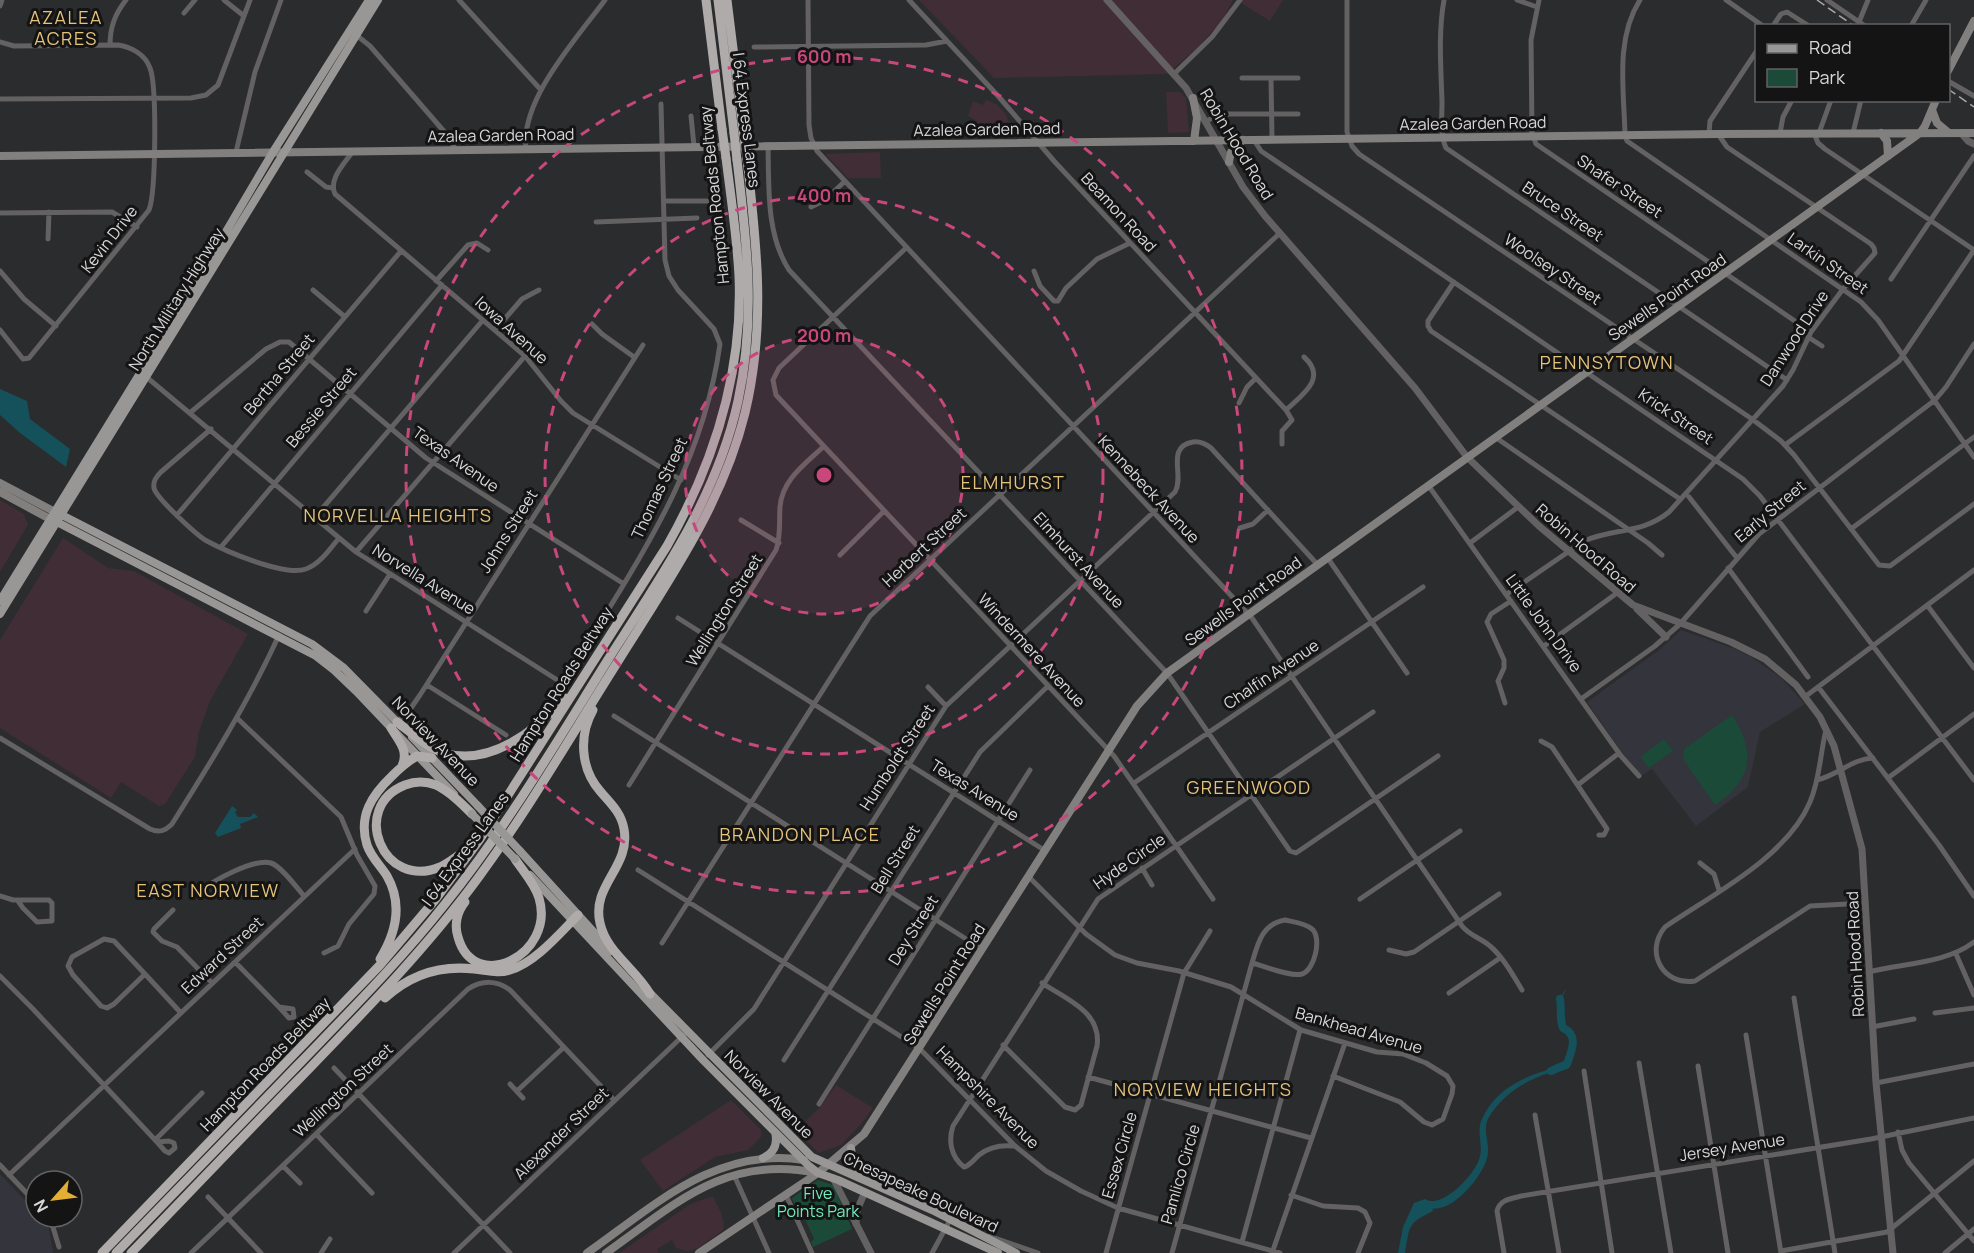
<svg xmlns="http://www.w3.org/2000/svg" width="1974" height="1253" font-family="Manrope,sans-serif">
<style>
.commercial{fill:#402d35}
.built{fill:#33343c}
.green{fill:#1b4a38}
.water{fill:#14515a}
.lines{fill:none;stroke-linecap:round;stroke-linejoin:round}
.river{stroke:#14515a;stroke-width:8}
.minor{stroke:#636161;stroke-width:5}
.tertiary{stroke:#636161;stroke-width:7}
.secondary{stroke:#827f7f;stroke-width:8}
.primary{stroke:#999696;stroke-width:8}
.motorway{stroke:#afabab;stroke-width:9}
.rail{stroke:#a7a7a9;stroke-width:1.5;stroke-dasharray:9 4.5;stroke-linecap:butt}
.primary-bridge{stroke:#999696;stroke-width:8}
.motorway-bridge{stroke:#afabab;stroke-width:9}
.ring{fill:none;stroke:#c8487b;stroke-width:3;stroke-dasharray:10 8}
.labels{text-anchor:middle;stroke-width:6;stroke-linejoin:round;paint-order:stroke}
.street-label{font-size:16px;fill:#d8d8da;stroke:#141415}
.park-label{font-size:16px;fill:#71edbc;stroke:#141415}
.neighbourhood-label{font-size:18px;letter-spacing:1.5px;fill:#e5c37a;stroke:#141415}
.centre{fill:#c8487b;stroke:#141415;stroke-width:3}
.ring-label{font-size:18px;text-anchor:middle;font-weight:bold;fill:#c8487b;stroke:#141415;stroke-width:6;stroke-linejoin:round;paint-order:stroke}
</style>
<rect width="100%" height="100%" fill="#2b2c2e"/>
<path class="commercial" d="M919,0h314l-11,21 -24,26 -31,27 -173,4z
M1236,0h47l-13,21z
M1166,92h14l6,6 3,34 -21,1z
M986,100l10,4 10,10 2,7 -6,11 -6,3 -22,-4 3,-10 -9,-5 5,-15 10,4z
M880,152l1,26h-33l-23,-24z
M0,500l24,14 4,11 -28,47z
M63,538l45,30 26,3 114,63 -38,67 -11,31 -4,25 -30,47 -6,2 -38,-24 -10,16 -111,-70v-88z
M836,1085l37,23 -11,15 -21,22 -22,8 -23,-22 24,-24z
M731,1100l30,30v7l-13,13 -33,7 -52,34 -23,-31z
M709,1197h4l8,16 3,10 -1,7 -25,18 -10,3 -12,-3 -4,-8 -15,9 2,4h-40l70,-48z"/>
<path class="built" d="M1681,630l54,19 18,9 28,20 24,26 -45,28 -12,55 -52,39 -44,-57 -11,7 -19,-23 -35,-51 72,-52z
M0,1174l36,38v5h5l3,3 5,9 4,24h-53z"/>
<path class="green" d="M1732,715c24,37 21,65 -17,90l-32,-46 1,-10z
M1664,739l9,12 -24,17 -9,-11z
M818,1180l15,5 19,44 -39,18 -2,-5 3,-3 -13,-29 -4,2 -5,-14z"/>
<path class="water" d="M0,389l27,12 3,18 40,30 -4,18 -46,-34 -20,-18z
M232,806l5,4 -2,2 3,5h12l4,-4 4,4 -18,7 1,4 -23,9 -3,-4z
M1567,989c-8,9 -8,24 -4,35l9,5 1,3 -1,27 -3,9c-7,4 -18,4 -26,7 -22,8 -42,22 -54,42 -7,12 0,23 -1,36 -1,17 -26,47 -42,53 -4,2 -9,2 -14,3l1,2c-26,13 -23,14 -28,42h-7l5,-26 11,-24 11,-4c17,11 52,-26 55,-43 3,-12 -4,-25 2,-37 11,-25 34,-39 59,-47 11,-4 20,-4 29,-12l2,-29 -3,-3 -8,-2c-5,-11 -4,-30 6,-37z"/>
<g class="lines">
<path class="river" d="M1551,1071l16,-7c5,-14 12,-29 -4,-36 -4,-10 -1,-19 -3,-29"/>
<path class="minor" d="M224,0l20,16
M459,0l82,90
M808,0l1,125 2,13 6,13 435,467 210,308c8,10 19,12 28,20 13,11 23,29 32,44
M909,0l90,97 55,64 232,249 6,10 -10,11v13
M1347,0v132l5,14 7,8 393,265 29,22 13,14 85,110 11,1 84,-62
M1444,0c-6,33 -3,68 -2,102 0,14 -2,33 4,46l341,232
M1517,0l20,7
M1539,0l-8,40 1,93 4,11 275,188
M1640,0c-25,39 -16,90 -15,135l2,6 234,161 17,18 96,137
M1726,0l37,26
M1827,0l38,26
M0,6l2,-6
M184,13l11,-13
M1859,22l9,-22
M1773,26l8,-12 6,-2 22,14
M1911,26l15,-26
M355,34l15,12 78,90 8,14
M0,42l14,4 104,-1c13,2 27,9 32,23 7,18 6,124 -1,142l-120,148 -6,1 -23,-29
M110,45c0,-18 5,-31 16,-45
M754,47l172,-2 21,-4
M1174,74l38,-37 28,-37
M1242,78h29
M1948,81l26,15
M0,99l191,-1 15,-3 12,-10 32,-85
M691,116l3,30
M1206,121l16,-7h76
M1780,133l3,-16 9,-17
M1814,133l4,10 7,6 149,101
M1819,133l12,-33
M1853,133l8,-33
M1709,134l1,-13 46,-69
M1272,139l-1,-61h27
M1254,140l7,11 482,328 17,17 214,284
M768,145c1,42 -2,89 21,125l378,403 123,178 6,2 142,-97
M526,149c-6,-49 51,-111 79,-149
M353,151c-8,12 -25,28 -18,43l190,162 36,45 12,12 108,67
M236,152l19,-80 26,-72
M307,172l19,15 7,1
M664,201h43
M811,207l14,-7 19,-18
M0,213l112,-1 25,15
M596,222l101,-4
M48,239l1,-27
M906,248l-127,120 -6,12 3,15 338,361 99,143
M0,271l24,28 32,27
M1034,271l6,15 14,15h4l8,-13 31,-29 33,-16
M1891,279l83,-123
M436,281l32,-36 9,-2 11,7
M1454,282l-26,39v5l3,5 249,168
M313,290l32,27
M592,324l10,10 32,23
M495,330l27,-31 17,-9
M1808,337l14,9
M144,375l212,177 206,131
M1239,403l8,-16 9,-9
M1286,410c16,-15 42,-32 18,-53
M191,412l75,-63 14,-7h9l137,116 198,126
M211,429l-50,43c-5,5 -8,9 -7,16 2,10 42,46 51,52 20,11 80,37 101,29 14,-5 24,-20 33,-31
M1495,437l153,106 14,12
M1785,445l114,-84 75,-111
M1428,485l193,271 18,20
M1689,497l48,61
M177,515l224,-264
M315,517l168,-197
M741,520l38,23
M1240,528l13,-4 15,-14
M1851,529l123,-92
M1470,543l48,-36
M221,547l221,-262
M356,552l169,-196
M840,555l44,-44
M1327,557l80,116
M1728,568l80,109
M1507,594l77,-53c30,-13 58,-7 85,-29l114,-126 10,-16 18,-38 32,-43 32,-36 -1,-5 -3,-4 -144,-97 -9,-13
M1927,605l47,63
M366,611l24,-37
M678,618l366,232
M1544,646l73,-53
M427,685l79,50
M928,687l18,19
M1819,688l120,157 35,51
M1806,696l168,-126
M1581,699l74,-53 25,-22 79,-90 176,-134 11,-13 28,-43
M1505,703l-7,-22 6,-13v-8l-17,-38 4,-8 20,-13
M544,710c18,-28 36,-56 54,-84 57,-90 107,-175 122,-282l-6,-15 -36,-39 -9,-14 -4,-16 -4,-156
M614,716l368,233
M237,718l104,99 16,38 18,31 -1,8 -25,30 -11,22 -14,7
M397,722l14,-14 9,-13 223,-350
M1826,730c-6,24 -6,49 -16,72 -23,55 -97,92 -145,125 -21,25 -2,59 30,54l115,-75 56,-3
M0,738l150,91c9,4 15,2 22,-5 39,-62 77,-123 107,-189
M1541,741l11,6 55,82 -3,6h-5
M1888,778l86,-64
M1817,780c21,-5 35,-21 56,-22
M1134,783l289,-196
M1579,784l40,-31
M629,785l147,-235c5,-13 3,-29 4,-43 2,-27 25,-43 43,-60
M1700,863l14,11 5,16
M1142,868l10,17
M638,870l281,178 96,98 31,25 35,20 37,17 162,45
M1028,876l58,58 29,21 22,8 42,8 52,16 70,43 76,22 26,2 23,9 21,13 6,10 -1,8 -9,25 -11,6 -8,-3 -24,-20 -67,-26
M202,891c11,-11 53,-33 69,-28 10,3 26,25 33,33
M0,896l13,4h36l3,3v18l-15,1 -14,-14 -5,-7
M1360,899l100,-68
M173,910l-19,19 -1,3 9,9 15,6 35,36
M1285,920c9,2 20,3 27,9 10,8 3,41 -10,45 -11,3 -38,-8 -50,-11 6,-20 10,-39 33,-43z
M104,939l10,2 31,33 -31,30 -7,4 -6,-2 -28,-31 -5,-9 4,-9z
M662,943l208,-327 410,-383
M1389,950l17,4 8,-2 85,-58
M1956,954l18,41
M235,962l44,45
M1869,972c34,-9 76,-8 105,-30
M145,974l36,39
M0,976l33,33 124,133
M1449,993l51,-35
M1794,998l41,255
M279,1007l14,2 1,8 -5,1z
M1935,1013l39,-5
M1872,1027l42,-8
M1746,1035l35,218
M1003,1045l62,62 10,3 6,-5 16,-59c5,-34 -31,-47 -55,-63
M708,1055l46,-46 192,-303 229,-214c10,-16 -10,-45 18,-50 7,-1 13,2 18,6l106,116
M784,1060l196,-308 68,-66
M1639,1063l32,190
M1698,1066l30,187
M334,1068l176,185
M1584,1071l28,182
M1088,1077l223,61
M1876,1083l98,-19
M510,1084l13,14
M517,1091l47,-44
M819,1104l211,-334
M1535,1115l24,138
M1898,1132l4,18 7,13 65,78
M316,1134l56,59
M155,1140l47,-47
M169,1141l5,2 1,5 -6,5 -4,-2 -8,-9z
M1013,1146c-12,-1 -24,1 -34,9 -5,4 -8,10 -15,12 -13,-10 -16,-26 -11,-41l145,-227 275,-187
M0,1165l36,38
M283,1166l17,17
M9,1175l346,-326
M734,1175l35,78
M786,1195l26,58
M1291,1195l32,11 35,2 7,4 5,11 -12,30
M208,1197l53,56
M48,1217l4,7 7,23
M989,1236l49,17
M1242,1242l58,-212
M1781,1251l106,-19 87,-71
M191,1253l277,-264c14,-9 29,-9 42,1l104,110
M321,1253l9,-14
M454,1253l233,-221
M932,1253l18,-33
M1106,1253l78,-280 26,-42
M1172,1253l80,-290
M1272,1253l73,-210
M1504,1253l-7,-42c3,-12 14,-12 24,-15l350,-57 103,-21
M1945,1253l29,-24"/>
<path class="tertiary" d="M1107,0l79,88 57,99 22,29 150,172 52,69 72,69 94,79 98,37 34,17 31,26 24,32 14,29 28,103 14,234 17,170
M1961,133l7,8 6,3
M1637,609l29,28
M833,1178l38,75
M856,1224l1,-14 8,-18"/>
<path class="secondary" d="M1948,71l26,-50
M1193,98l4,20 -3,23
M1932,110l5,13 12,10
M1881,133l6,8 1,15
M0,156l1718,-22 256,-1
M1229,162l2,-10 12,-12
M0,483l55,29
M0,492l50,27
M587,1253c67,-47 129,-107 217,-93
M606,1253c69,-49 120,-99 211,-80
M699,1253l119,-80 46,-39 273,-428 30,-33 753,-540 5,-7 11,-26"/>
<path class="primary" d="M58,513l254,131 32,24 57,58
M53,520l263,136 18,14 22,21 98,103
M0,601l201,-327 72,-122 96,-152
M0,614l378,-614
M412,737l66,69
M520,851l91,100
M530,875l173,185 106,106 9,7 20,7 160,73
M646,989l166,168 120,53 84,43
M851,1148l2,16 6,13
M763,1158c11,-5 15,-14 12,-26"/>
<path class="motorway" d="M706,0l16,129
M718,0l16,133
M727,0l16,129
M593,710c-14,25 -13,58 7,81 10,12 21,21 24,38 7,38 -33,56 -24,94 6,29 36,46 50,71
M397,722c15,11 29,25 47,31 47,14 92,-23 121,-55
M391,728c8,13 18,23 11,38
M471,846c-10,7 -20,16 -31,21 -57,24 -91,-60 -35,-82 10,-4 21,-4 31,0 14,7 25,18 36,29
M465,902c-8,10 -11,23 -7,35 16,58 98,18 81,-39 -4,-14 -16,-27 -24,-39
M380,959c16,-26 23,-55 7,-83 -7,-11 -16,-19 -20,-31 -9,-29 5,-50 25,-69 8,-8 16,-15 25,-20l15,2
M385,998c25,-23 55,-33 89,-29 12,1 24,5 36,1 25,-7 50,-37 68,-55
M102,1253l278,-288 55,-65 45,-61 187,-293c47,-83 76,-173 72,-270 -2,-39 -8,-78 -13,-118
M116,1253c61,-63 122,-126 183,-189 50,-52 101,-103 146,-160 62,-77 112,-163 164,-246 52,-81 108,-161 129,-257 18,-83 9,-158 -1,-241
M131,1253c56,-58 112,-117 169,-175 62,-64 125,-128 178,-200 51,-69 94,-144 139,-215 50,-80 105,-157 128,-250 21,-88 12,-166 2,-254"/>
<path class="rail" d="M1817,0l37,26
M1948,89l26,18"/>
<path class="primary-bridge" d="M478,806l42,45
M472,814l43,45"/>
<path class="motorway-bridge" d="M722,129l4,29
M743,129l4,30
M734,133l3,27"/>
</g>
<circle cx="824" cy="475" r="139" fill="#c8487b" fill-opacity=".12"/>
<g class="ring">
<circle cx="824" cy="475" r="139"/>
<circle cx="824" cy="475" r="279"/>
<circle cx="824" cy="475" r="418"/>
</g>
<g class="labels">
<g class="street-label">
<text transform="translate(747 120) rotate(83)" y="6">I 64 Express Lanes</text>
<text transform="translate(1473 123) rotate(-1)" y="6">Azalea Garden Road</text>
<text transform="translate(987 129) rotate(-1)" y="6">Azalea Garden Road</text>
<text transform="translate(501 135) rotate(-1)" y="6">Azalea Garden Road</text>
<text transform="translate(1237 144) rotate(59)" y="6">Robin Hood Road</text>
<text transform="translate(1620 186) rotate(34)" y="6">Shafer Street</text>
<text transform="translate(714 195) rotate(-96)" y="6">Hampton Roads Beltway</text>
<text transform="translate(1563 211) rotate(34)" y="6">Bruce Street</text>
<text transform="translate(1119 212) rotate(47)" y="6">Beamon Road</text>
<text transform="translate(109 239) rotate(-52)" y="6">Kevin Drive</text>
<text transform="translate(1828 263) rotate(35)" y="6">Larkin Street</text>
<text transform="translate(1553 269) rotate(34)" y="6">Woolsey Street</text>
<text transform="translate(1667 297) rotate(-35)" y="6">Sewells Point Road</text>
<text transform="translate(176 299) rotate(-58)" y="6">North Military Highway</text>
<text transform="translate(512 330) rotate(42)" y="6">Iowa Avenue</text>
<text transform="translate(1794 338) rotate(-57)" y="6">Danwood Drive</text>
<text transform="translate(279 374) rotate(-50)" y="6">Bertha Street</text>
<text transform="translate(321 407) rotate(-50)" y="6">Bessie Street</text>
<text transform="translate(1676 416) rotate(34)" y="6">Krick Street</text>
<text transform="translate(456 459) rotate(35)" y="6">Texas Avenue</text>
<text transform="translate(659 488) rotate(-65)" y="6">Thomas Street</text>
<text transform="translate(1149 489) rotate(47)" y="6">Kennebeck Avenue</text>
<text transform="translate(1770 511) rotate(-40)" y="6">Early Street</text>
<text transform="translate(508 531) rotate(-58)" y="6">Johns Street</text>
<text transform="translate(924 547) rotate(-43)" y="6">Herbert Street</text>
<text transform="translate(1586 548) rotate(41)" y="6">Robin Hood Road</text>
<text transform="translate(1079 560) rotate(47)" y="6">Elmhurst Avenue</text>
<text transform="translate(424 579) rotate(32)" y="6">Norvella Avenue</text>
<text transform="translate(1243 601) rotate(-36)" y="6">Sewells Point Road</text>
<text transform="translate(724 610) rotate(-58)" y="6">Wellington Street</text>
<text transform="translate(1544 623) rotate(54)" y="6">Little John Drive</text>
<text transform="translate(1032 650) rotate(47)" y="6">Windermere Avenue</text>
<text transform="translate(1271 674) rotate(-34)" y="6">Chalfin Avenue</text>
<text transform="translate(561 684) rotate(-58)" y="6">Hampton Roads Beltway</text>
<text transform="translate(436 741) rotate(46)" y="6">Norview Avenue</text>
<text transform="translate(897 757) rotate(-57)" y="6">Humboldt Street</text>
<text transform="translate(975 790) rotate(32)" y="6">Texas Avenue</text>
<text transform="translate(465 849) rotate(-54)" y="6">I 64 Express Lanes</text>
<text transform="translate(895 859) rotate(-58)" y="6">Bell Street</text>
<text transform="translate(1129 861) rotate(-35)" y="6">Hyde Circle</text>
<text transform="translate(913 930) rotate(-58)" y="6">Dey Street</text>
<text transform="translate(1855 954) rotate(-93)" y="6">Robin Hood Road</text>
<text transform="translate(222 955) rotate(-43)" y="6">Edward Street</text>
<text transform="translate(944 984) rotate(-58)" y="6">Sewells Point Road</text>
<text transform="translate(1359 1030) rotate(16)" y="6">Bankhead Avenue</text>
<text transform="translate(265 1064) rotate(-46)" y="6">Hampton Roads Beltway</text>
<text transform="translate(343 1090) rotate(-43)" y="6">Wellington Street</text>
<text transform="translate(769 1094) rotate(45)" y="6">Norview Avenue</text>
<text transform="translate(988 1097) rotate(45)" y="6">Hampshire Avenue</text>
<text transform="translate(561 1133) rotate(-44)" y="6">Alexander Street</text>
<text transform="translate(1732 1147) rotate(-9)" y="6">Jersey Avenue</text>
<text transform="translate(1119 1155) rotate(-74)" y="6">Essex Circle</text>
<text transform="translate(1180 1174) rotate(-74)" y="6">Pamlico Circle</text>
<text transform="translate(921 1192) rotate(25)" y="6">Chesapeake Boulevard</text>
</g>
<g class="park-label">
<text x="818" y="1199">Five<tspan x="818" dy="18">Points Park</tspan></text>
</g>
<g class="neighbourhood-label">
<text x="66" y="24">AZALEA<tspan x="66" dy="21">ACRES</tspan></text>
<text x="1607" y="369">PENNSYTOWN</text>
<text x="1013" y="489">ELMHURST</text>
<text x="398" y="522">NORVELLA HEIGHTS</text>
<text x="1249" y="794">GREENWOOD</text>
<text x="800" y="841">BRANDON PLACE</text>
<text x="208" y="897">EAST NORVIEW</text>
<text x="1203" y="1096">NORVIEW HEIGHTS</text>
</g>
</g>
<circle cx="824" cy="475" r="9" class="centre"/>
<g class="ring-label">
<text x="824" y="63">600 m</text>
<text x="824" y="202">400 m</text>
<text x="824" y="342">200 m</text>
</g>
<rect x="1755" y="24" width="195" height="78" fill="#141415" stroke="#626264" stroke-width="1.5"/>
<rect x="1767" y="44" width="30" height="9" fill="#999696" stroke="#626264" stroke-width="1.5"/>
<text x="1809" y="54" font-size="18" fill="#d8d8da">Road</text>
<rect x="1767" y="69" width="30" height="18" fill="#1b4a38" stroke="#626264" stroke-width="1.5"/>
<text x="1809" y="84" font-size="18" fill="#d8d8da">Park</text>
<g transform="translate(54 1199) rotate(242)"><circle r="28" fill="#141415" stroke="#626264" stroke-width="1.5"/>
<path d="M0-4.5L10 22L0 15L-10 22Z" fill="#e2af34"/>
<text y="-9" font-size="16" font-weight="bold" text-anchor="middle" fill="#d8d8da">N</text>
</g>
</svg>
